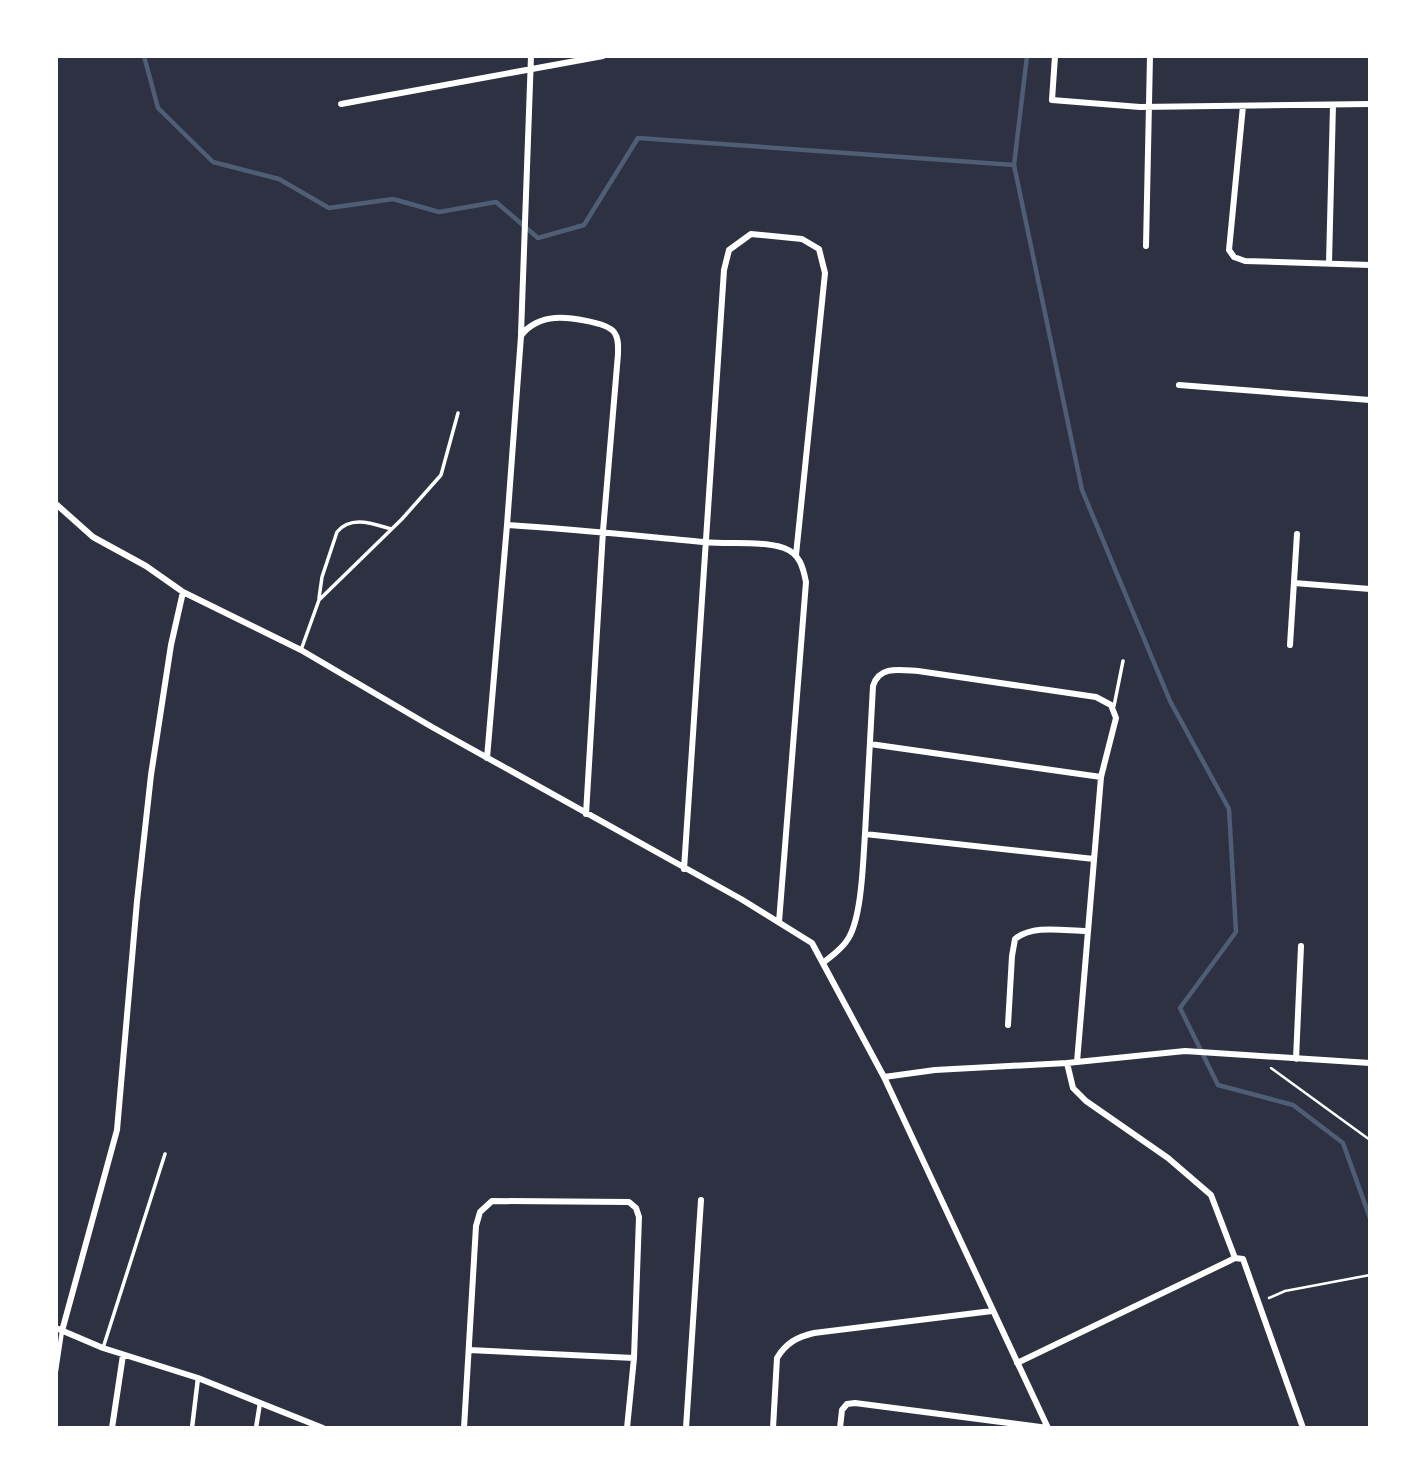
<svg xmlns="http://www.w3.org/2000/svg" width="1426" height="1484" font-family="'Public Sans',sans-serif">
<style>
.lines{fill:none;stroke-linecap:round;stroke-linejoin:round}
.stream{stroke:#4f5d75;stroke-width:4.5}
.path{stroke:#fff;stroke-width:2.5}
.service{stroke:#fff;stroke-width:3.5}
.pedestrian{stroke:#fff;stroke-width:4.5}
.minor{stroke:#fff;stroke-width:6}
</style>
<rect width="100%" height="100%" fill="#2d3142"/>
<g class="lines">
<path class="stream" d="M144,56l14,52 55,54 66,17 50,29 64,-9 46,13 57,-10 42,36 46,-13 54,-87 376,27 68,325 88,211 59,108 7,123 -56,76 38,77 75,20 50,38 27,75
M1014,165l13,-109"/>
<path class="path" d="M1271,1068l99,72
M1269,1298l16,-7 85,-16"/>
<path class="service" d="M319,598l3,-21 15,-45c14,-17 36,-8 54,-3
M301,650l18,-50 83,-81 39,-44 17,-62
M1114,706l9,-45
M103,1348l62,-194
M1164,1428h1"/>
<path class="pedestrian" d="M56,1371l6,-40
M192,1428l6,-50
M256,1428l4,-25"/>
<path class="minor" d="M1055,56l-3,44 88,7 230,-3
M341,104l262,-48
M1243,106l-14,144 5,7 11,4 125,4
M1146,246l4,-190
M1329,263l4,-158
M521,334l10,-278
M1179,385l191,15
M56,504l37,33 53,29 37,26 118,58 131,77 309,172 71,44 72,134 164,351
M507,525l14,-189c7,-11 21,-17 34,-18 13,-1 51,4 59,14 5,6 4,15 4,22l-15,177 -17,283
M1294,583l76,6
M1290,645l7,-111
M870,744l231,33
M487,758l20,-233c66,4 132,11 197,17 26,3 55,-2 80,6 16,6 19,19 22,34l-27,340
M865,834l8,-148c6,-21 28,-16 45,-15l178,26 15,8 5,13 -15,59 -24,285
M684,869l40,-599 5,-20 22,-16 51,5 17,10 6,24 -29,282
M824,962c9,-7 18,-13 24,-23 14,-22 15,-78 17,-105l229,25
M1008,1025l4,-69 3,-17c19,-15 49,-8 72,-8
M1296,1059l5,-113
M1067,1063l6,25 13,13 82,57 43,37 24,63
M884,1077l51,-7 132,-7 118,-12 185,12
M56,1328l47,20 95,30 125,50
M62,1331l55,-201 20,-229 14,-126 20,-130 12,-53
M469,1350l165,8
M1017,1363l210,-101 8,-4 8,1 60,169
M112,1428l11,-73
M464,1428l12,-202 4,-14 12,-11 137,1 7,6 3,9 -5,141 -7,70
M686,1428l15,-228
M773,1428l4,-70c9,-15 20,-21 37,-25l178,-22
M840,1428l2,-18 5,-6 8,-1 193,25"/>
</g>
<rect width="1426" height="1484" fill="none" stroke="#ffffff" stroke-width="116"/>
</svg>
